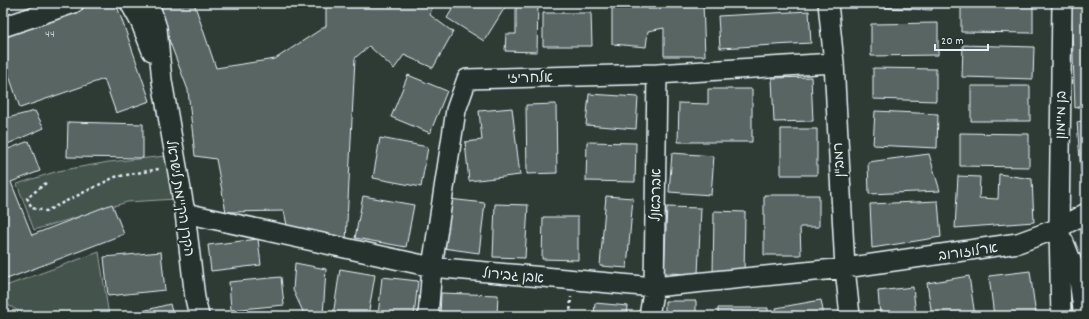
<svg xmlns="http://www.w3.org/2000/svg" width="1089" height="319" font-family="Dekko,'Playpen Sans Hebrew',sans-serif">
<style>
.green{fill:#45524e;stroke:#96a2a3}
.building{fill:#596563;stroke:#e8f1f8}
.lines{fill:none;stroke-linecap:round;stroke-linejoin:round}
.minor-casing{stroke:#e8f1f8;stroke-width:22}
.path{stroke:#e8f1f8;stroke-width:2.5;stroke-dasharray:3 3;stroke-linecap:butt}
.minor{stroke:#26332d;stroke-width:19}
.labels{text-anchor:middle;stroke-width:4;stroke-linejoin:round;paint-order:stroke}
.number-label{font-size:12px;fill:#c4ced3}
.street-label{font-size:14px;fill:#e8f1f8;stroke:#26332d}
</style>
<rect width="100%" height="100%" fill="#2e3b35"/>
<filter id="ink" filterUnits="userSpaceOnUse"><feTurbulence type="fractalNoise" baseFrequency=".025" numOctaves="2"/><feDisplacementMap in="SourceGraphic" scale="8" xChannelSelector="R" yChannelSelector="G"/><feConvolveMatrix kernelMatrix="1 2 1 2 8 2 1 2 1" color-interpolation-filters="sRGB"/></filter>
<g filter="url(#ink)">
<path class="green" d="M166,156l10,43 -49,3 -93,28 -17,-46 41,-13 51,-9z
M99,252l10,64h-82l-24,-14v-15z"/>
<path class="building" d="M88,3h28l34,98 -34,12 -12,-34 -84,29 -17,-50v-26z
M155,3h39l22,65 59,-9 51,-33v-23h107l-3,12 23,17 -20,36 -29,-13 -10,14 -25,-23 -14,12 -9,184 -58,-12 -4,-19 -58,1 -10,-53 -21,-3 -7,-66z
M456,3h49l2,1 -23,37 -37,-23z
M516,3h22l-1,49 -32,-1 1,-17h10z
M612,3h36v6h12v-6h43l2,53h-41v-28l-16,3 -2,16 -34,-3z
M740,3h42l-42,4z
M871,3h61v7l-61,-3z
M961,3h72v30l-72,-1z
M1071,3h15v102l-11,3z
M809,11l2,32 -91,5 -2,-32z
M543,13h48l1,33h-49z
M938,23v32l-67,1v-32z
M963,45l71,2 -1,32 -71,-2z
M873,68l63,1v32l-63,-2z
M408,75l39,16 -17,42 -39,-16z
M811,77l2,44 -39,1 -2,-44z
M971,86h59v35h-59z
M708,89h44v53h-74l1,-39 29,1z
M589,94l49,3 -2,32 -50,-4z
M556,104l1,69 -30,1 -1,-69z
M512,108l8,67 -51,6 -4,-39 17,-2 -3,-29z
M35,111l9,17 -41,18v-27z
M875,111l63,3 -1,34 -64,-3z
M1086,120v50l-5,2 -4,-50z
M68,122l75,2v34l-76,-1z
M781,129h36v46h-36z
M960,133l69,1v33l-69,-1z
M380,138l48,9 -7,40 -48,-9z
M29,141l11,30 -29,11 21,53 80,-31 12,30 -117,45 -4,-10v-118z
M587,142l49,1 -1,39 -49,-1z
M672,153l42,3 -3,39 -42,-3z
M929,154l11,37 -71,3 -1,-32z
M999,174l33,5 2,43 -79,6 3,-52 22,1 -1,21 19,1z
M764,195h55v32h-19l1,28h-37z
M363,196l51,9 -8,42 -51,-9z
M606,196l27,2 -6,70 -27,-2z
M449,199l36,4 -6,50 -36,-5z
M938,201l3,36 -69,11 -2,-44z
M495,204l33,1 -3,53 -32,-1z
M667,207l34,1 -3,66 -34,-1z
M714,211l31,1 -1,64 -31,-1z
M543,217h35v43l-36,-1z
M258,239l3,26 -50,6 -3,-26z
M161,252l4,38 -57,6 -4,-39z
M295,263l31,6 -3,47h-18l-12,-26z
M340,269l35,6 -7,41h-35z
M1030,271l6,45h-42l-5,-40z
M969,276l6,40h-43l-5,-33z
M281,277l3,28 -53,5 -2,-28z
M382,277l36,4 -4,35h-36z
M913,287l3,29h-36l-2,-25z
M441,293l57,2 -1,21h-57z
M821,300l3,16h-47l-1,-8z
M665,301h31v15h-31z
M595,303l33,3 -1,10h-33z
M170,304l3,12h-50z
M718,308h50v8h-50z
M279,312l1,4h-17z"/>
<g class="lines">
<g class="minor-casing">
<path id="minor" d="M130,3l11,20 11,28
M149,3l8,25 5,53 23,132 10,85 4,18
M828,3l6,60 11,205 5,48
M3,27l71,-24
M185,213l247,54 222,20 191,-19 173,-25 41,-15 27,-15
M1063,240l16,40 5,36
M428,316l4,-49 24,-157 11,-31 190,-5 177,-11
M649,316l5,-29 3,-213
M1061,316l-2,-88 3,-225"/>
</g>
<path class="path" d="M46,183l-19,15 5,10 14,3 69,-34 44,-8
M3,310l11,6
M570,316l1,-19"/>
<use href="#minor" class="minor"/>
</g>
</g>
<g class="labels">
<g class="number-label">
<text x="50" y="37">44</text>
</g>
<g class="street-label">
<text transform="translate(530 77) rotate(-1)" y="5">אלחריזי</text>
<text transform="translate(1060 115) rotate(-89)" y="5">בן מיימון</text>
<text transform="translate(838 160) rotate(-93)" y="5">רמב"ן</text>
<text transform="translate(655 195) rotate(-89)" y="5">אברבאנל</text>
<text transform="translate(181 198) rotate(81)" y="5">הקרן הקיימת לישראל</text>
<text transform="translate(968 251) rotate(-8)" y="5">ארלוזורוב</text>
<text transform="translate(513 275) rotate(5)" y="5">אבן גבירול</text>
</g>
</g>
<rect width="1089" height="319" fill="none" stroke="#26332d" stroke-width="16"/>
<rect x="8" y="8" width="1073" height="303" fill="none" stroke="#e8f1f8" stroke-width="1.5" filter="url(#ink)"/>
<path d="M935 44v6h53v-6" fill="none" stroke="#e8f1f8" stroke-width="2"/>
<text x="941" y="44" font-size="12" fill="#e8f1f8" stroke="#26332d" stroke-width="3" paint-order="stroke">20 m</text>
</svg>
